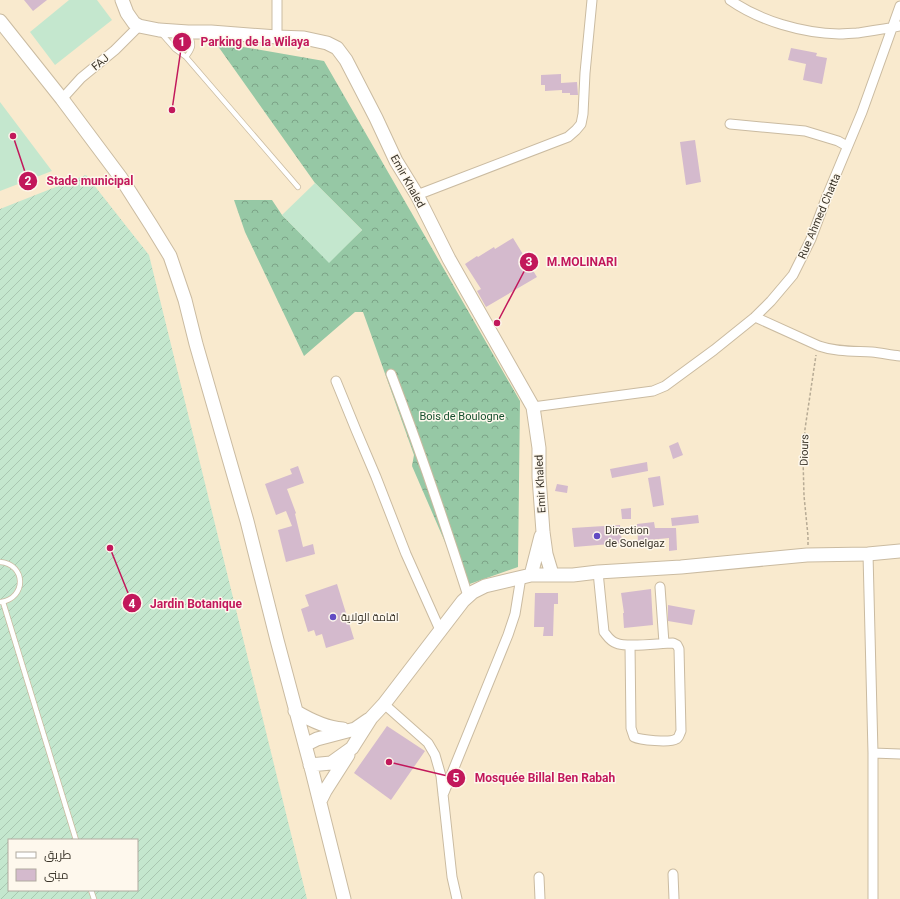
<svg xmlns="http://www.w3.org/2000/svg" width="900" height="899" font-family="Roboto,Cairo,sans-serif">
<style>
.forest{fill:url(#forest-crowns)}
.garden{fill:url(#garden-furrows);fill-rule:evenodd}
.pitch{fill:#c4e7ce}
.building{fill:#d4bacd}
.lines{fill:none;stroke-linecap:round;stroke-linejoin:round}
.lane-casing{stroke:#cabba1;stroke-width:6}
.street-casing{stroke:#cabba1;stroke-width:11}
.secondary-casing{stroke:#cabba1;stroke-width:15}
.path{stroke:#b7ab95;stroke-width:1.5;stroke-dasharray:3 2;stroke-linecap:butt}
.lane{stroke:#fff;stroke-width:4.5}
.street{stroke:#fff;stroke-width:9}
.secondary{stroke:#fff;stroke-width:13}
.poi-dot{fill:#624ac3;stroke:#fef8ed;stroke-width:1.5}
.labels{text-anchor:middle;stroke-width:3;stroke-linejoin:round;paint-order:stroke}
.street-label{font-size:11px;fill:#3c362b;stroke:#fef8ed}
.park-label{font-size:11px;fill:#16502e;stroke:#fef8ed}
.poi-label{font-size:11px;fill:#3c362b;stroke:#fef8ed;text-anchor:start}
.leader{fill:none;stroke:#c2185b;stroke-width:1.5}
.callout-dot{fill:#c2185b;stroke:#fef8ed;stroke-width:1.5}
.mark-label{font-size:12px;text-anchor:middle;font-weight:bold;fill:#fff}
.callout-label{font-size:12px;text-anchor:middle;font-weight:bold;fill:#c2185b;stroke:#fef8ed;stroke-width:3;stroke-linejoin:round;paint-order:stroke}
</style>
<defs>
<pattern id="forest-crowns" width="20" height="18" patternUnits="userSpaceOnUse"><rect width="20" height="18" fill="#96c8a5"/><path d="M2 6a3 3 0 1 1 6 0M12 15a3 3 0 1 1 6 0" fill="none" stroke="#7ca387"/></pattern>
<pattern id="garden-furrows" width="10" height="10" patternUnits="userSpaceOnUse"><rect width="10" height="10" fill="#c4e7ce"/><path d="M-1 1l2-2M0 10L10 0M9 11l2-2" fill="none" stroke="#a9c7b1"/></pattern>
</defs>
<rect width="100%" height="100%" fill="#f9eace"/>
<path class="forest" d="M215,42l109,19 196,340 -2,166 -54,19 -52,-120 2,-11 -51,-143h-8l-51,44 -59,-124 -11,-32h38l10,15 47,47 33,-32 -47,-47z"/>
<path class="garden" d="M86,175l63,80 158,644h-307v-690zM9,840h128v50h-128z"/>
<path class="pitch" d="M69,0h28l15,20 -57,45 -25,-33z
M0,102l52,69 -52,20z
M315,183l47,47 -33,33 -47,-48z"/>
<path class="building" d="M24,0h23l-14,11z
M791,48l26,5 -1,3 11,2 -5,26 -19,-4 3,-16 -18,-4z
M561,74v9l16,-1 1,13h-8v-2h-8v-3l-17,1v-6h-4v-10z
M695,140l6,42 -15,3 -6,-43z
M513,238l24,39 -51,30 -9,-16 4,-2 -16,-25 12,-8 1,1 16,-10 1,2z
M678,442l5,13 -10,4 -4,-13z
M647,462l1,9 -36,7 -2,-9z
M298,466l6,17 -17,6 9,24 -1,1 8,33 10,-3 2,10 -29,8 -8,-32 14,-4 -6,-15 -10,4 -11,-31 27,-10 -2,-5z
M660,476l4,29 -11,2 -5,-29z
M557,484l11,2 -1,7 -12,-2z
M631,508v11h-9l-1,-10z
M698,515l1,8 -27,3 -1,-8z
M654,522l1,6h21l1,22 -8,1v-13l-31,3 -1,-17z
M620,525l2,18 -48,4 -2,-19z
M337,584l17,55 -28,9 -4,-14 -6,2 -2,-6 -6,2 -7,-23 8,-3 -4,-11z
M651,589l2,36 -29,3 -1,-15h1l-3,-20z
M535,593h23v11h-4l-1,32h-10l1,-9h-10z
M668,605l27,5 -3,15 -24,-4z
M387,726l38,25 -34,49 -37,-27z"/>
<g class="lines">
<g class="lane-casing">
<path id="lane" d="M160,32l15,17 11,8 112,130
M186,57c7,-9 8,-12 3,-23
M0,562c26,2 27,36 1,40
M3,602l73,238
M91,890l3,9"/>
</g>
<g class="street-casing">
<path id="street" d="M277,0v37
M730,0c30,21 72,33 109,34 6,0 12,-1 18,-1 14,-2 29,-4 43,-7
M62,99l19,-21 34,-28 24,-24
M730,124l75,7 33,10 9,5
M417,195l151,-58 8,-7 5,-6 2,-10 2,-41 7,-73
M755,317l64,29c17,6 35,5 53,6 9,1 19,3 28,4
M391,374c28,73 53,147 77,222
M336,381l20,49 20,47 30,77 34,76
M533,407l120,-16 12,-5 49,-36 41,-33 16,-16 22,-26 18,-36 16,-43 35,-84 38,-106
M868,554l5,199v146
M598,572l6,60c4,5 6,9 12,11 10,5 44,0 57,0l4,2 2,4 2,82c-2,4 -2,7 -5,8 -6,4 -36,1 -42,-2l-3,-9 -1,-83
M660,587l4,56
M384,704l44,39 7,12 6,21 11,101 5,22
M873,753l27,1
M443,795l65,-160 7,-21 6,-37
M673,874l1,25
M539,877l1,22"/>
</g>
<g class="secondary-casing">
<path id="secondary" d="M122,0l5,13 7,10 5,3 20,4 29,2h23l66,5 27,1 23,5 10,5 9,12 30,58 20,43 21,34 32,64 84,148 6,41v29l4,55 3,22 6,20
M0,21l62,78 59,79 30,47 19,31 15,44 11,44 51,177 30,119 35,131 32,128
M531,575l10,-39
M295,711c15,9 31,17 48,18
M305,745l12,-6 38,-10 13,-9
M310,765l21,-2 21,-15 19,-30 13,-14 79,-103 10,-9 12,-6 46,-11h42l25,-3 83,-5 126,-12 61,-1 32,-3
M320,801l5,-10 23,-36"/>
</g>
<path class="path" d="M808,545v-9l-4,-40 -1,-38 2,-29 11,-74"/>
<use href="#lane" class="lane"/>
<use href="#street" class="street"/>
<use href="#secondary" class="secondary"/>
</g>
<g class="poi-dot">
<circle cx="597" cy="536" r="4"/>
<circle cx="333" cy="617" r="4"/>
</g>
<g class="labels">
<g class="street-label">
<text transform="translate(100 62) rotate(-40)" y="4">FAJ</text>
<text transform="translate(408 181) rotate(61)" y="4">Emir Khaled</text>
<text transform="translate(819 216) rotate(-67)" y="4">Rue Ahmed Chatta</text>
<text transform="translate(804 450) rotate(-88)" y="4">Diours</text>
<text transform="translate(540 484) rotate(-93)" y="4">Emir Khaled</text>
</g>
<g class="park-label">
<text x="462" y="420">Bois de Boulogne</text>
</g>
<g class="poi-label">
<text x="605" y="534">Direction<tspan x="605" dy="13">de Sonelgaz</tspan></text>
<text x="341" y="621">اقامة الولاية</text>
</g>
</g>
<path class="leader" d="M172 110L182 42M13 136L28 181M497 323L529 262M110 548L132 603M389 762L456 778"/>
<g class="callout-dot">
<circle cx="172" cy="110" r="4"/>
<circle cx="13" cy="136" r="4"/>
<circle cx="497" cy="323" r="4"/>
<circle cx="110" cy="548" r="4"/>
<circle cx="389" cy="762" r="4"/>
<circle cx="182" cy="42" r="10"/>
<circle cx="28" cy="181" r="10"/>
<circle cx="529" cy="262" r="10"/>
<circle cx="132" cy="603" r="10"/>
<circle cx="456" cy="778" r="10"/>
</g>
<g class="mark-label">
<text x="182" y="46">1</text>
<text x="28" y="185">2</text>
<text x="529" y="266">3</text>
<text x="132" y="608">4</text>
<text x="456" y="782">5</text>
</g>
<g class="callout-label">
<text x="255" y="46">Parking de la Wilaya</text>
<text x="90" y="185">Stade municipal</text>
<text x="582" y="266">M.MOLINARI</text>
<text x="196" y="608">Jardin Botanique</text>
<text x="545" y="782">Mosquée Billal Ben Rabah</text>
</g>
<rect x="8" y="839" width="130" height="52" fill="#fef8ed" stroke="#b0aa9f"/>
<rect x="16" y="852" width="20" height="6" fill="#ffffff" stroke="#b0aa9f"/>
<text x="44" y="859" font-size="12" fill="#3c362b">طريق</text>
<rect x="16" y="869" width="20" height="12" fill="#d4bacd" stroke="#b0aa9f"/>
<text x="44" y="879" font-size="12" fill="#3c362b">مبنى</text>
</svg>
